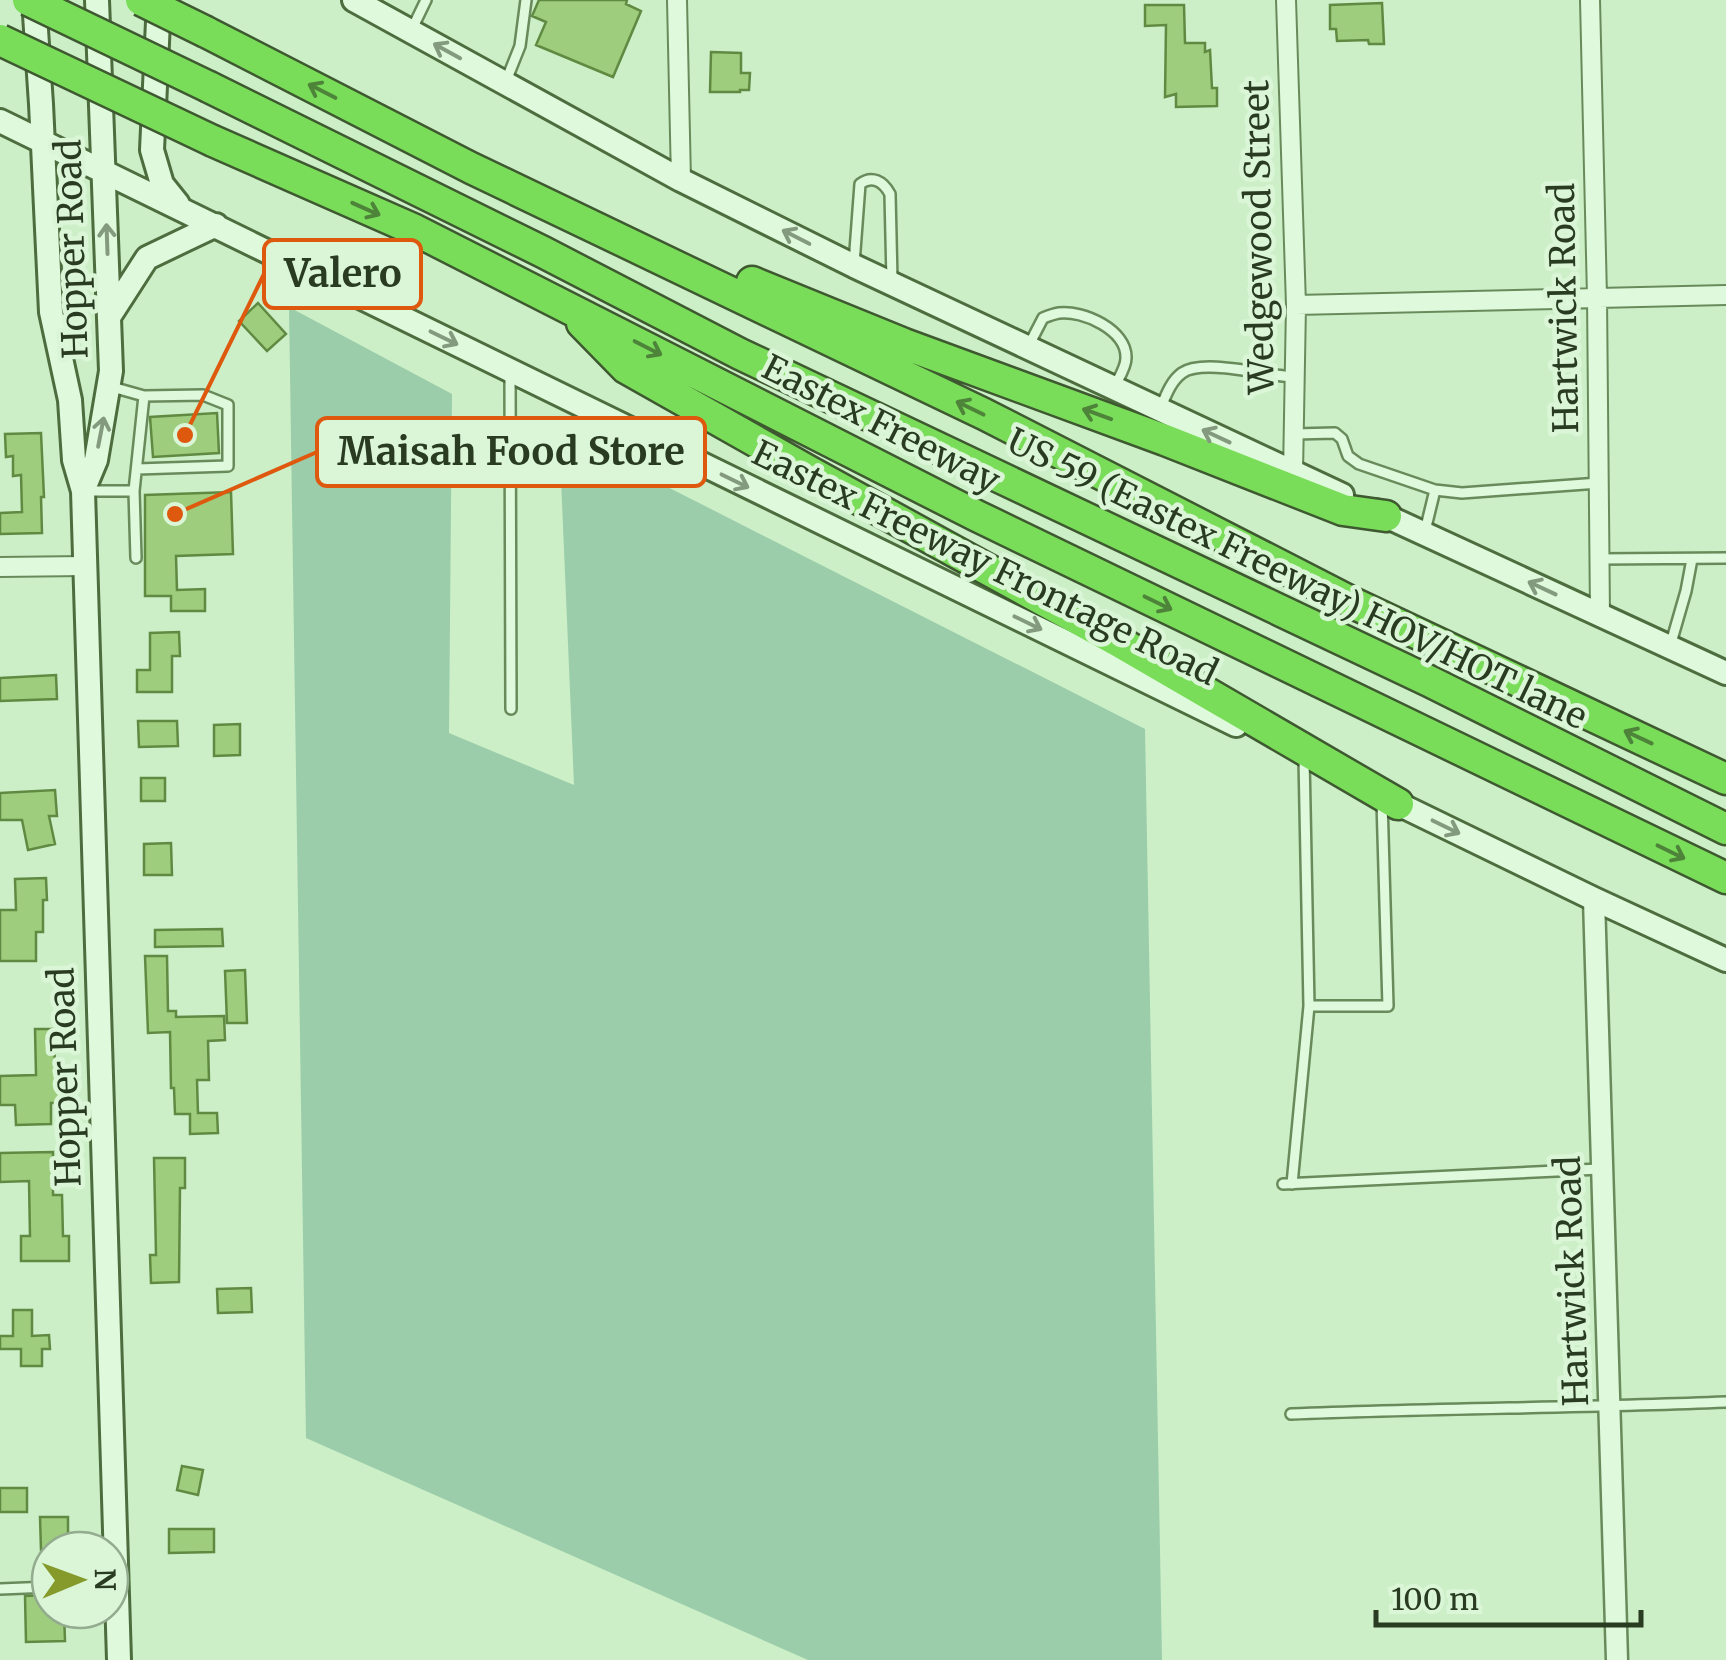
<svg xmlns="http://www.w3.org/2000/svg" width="1726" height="1660" font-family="Merriweather,serif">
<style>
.green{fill:#9bcdaa}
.building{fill:#9dcd7d;stroke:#608a42;stroke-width:2.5}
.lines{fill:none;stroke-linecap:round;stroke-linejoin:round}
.service-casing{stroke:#698b5c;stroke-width:14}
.minor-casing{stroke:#698b5c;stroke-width:22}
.tertiary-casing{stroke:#698b5c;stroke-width:25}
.secondary-casing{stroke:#4d6d3f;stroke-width:28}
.motorway-casing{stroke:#3e5930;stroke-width:35}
.service{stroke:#def9db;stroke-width:9}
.minor{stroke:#def9db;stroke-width:18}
.tertiary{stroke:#def9db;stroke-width:20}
.secondary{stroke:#def9db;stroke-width:22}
.motorway{stroke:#7add59;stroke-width:30}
.motorway-bridge-casing{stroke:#3e5930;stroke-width:35;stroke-linecap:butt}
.motorway-bridge{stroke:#7add59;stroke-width:30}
.oneway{stroke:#849a7e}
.oneway2{stroke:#4d843a}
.labels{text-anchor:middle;stroke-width:9;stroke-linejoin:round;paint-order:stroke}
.street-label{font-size:35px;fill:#293b20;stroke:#daf6d7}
.leader{fill:none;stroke:#de580d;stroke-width:4}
.callout-dot{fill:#de580d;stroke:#daf6d7;stroke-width:4}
.callout{fill:#daf6d7;stroke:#de580d;stroke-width:4}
.callout-label{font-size:38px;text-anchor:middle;font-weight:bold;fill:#293b20}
</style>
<rect width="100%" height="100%" fill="#ccefc7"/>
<path class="green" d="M289,307l163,87 -3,339 125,52 -15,-353 586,297 17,931h-354l-502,-222z"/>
<path class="building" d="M539,0h88l-1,4 15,7 -28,66 -77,-32 10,-23 -14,-6z
M1382,3l2,41h-15l-1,-4 -31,1 -1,-12h-6v-24z
M1145,5h39l1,38h20v9l5,-2 2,38h5v18l-41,1v-13l-11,3 1,-72 -21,1z
M711,52l30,1v20h9l-1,17h-9v2h-30z
M258,303l28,31 -19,17 -28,-30z
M217,413l2,40 -66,4 -3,-40z
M41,433l3,64h-3l1,36 -42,1v-21l22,-1 -1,-37 -8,1v-20l-7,1 -1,-23z
M231,492l2,62 -57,2 1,34 28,-1v22h-34v-15h-26v-101z
M179,632l1,24h-8v36h-35v-22h13v-37z
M56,675l1,24 -57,2v-23z
M138,721h39l1,25 -39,1z
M240,724v31l-26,1v-31z
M141,778h24v23h-24z
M55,790l2,26h-8l6,28 -27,6 -6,-30h-22v-27z
M171,843l1,32h-28v-31z
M46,878l1,22h-4v32h-7v29h-36v-51h16l-1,-31z
M222,929l1,17 -68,1v-17z
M145,956h22l1,55h8v6l48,-1 1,24 -17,1 1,39h-12l1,33h19l1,20 -28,1v-20h-15l-1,-26h-3l-1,-56 -22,1z
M245,970l2,53h-20l-2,-52z
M35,1029h19l1,45h6l1,29h-11v21l-35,1 -1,-20h-15v-29l36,-1z
M53,1152v43h9l1,41h6v25h-48v-25h9l-1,-55 -29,1v-29z
M154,1158h31v30h-5l-1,94 -28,1 -1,-28h6z
M251,1288l1,24 -34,1 -1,-24z
M13,1310h19v26l17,-1 1,14h-8v17h-21v-17h-21v-13h13z
M182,1466l21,4 -5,25 -21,-5z
M0,1488h27v24h-27z
M40,1517h28v33h-27z
M169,1529h45v23l-45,1z
M50,1595v15h14l1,31 -39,1 -1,-46z"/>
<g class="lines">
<g class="service-casing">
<path id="service" d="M412,29l14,-29
M506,81l14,-35 6,-46
M854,264l6,-80c12,-9 23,-3 30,10l2,86
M1029,345l14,-27c5,-2 10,-4 16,-5 24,-3 68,17 67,45 0,10 -8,21 -12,30
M510,374l1,335
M1161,407c5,-12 10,-26 21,-34 21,-15 85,3 112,4
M1294,434l41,-1 7,6 6,17 11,8 76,26 27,3 137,-10
M137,469l91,-3v-61l-25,-10 -59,1
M88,491h46l10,-95 -32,-9
M134,491l2,67
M1425,531l10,-41
M1600,559l126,-1
M1671,643l15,-52 6,-32
M1304,758l5,248h79l-6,-205
M1283,1184l317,-15
M1292,1184l17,-178
M1291,1414c145,-6 290,-6 435,-12
M0,1589l50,-2"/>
</g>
<g class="minor-casing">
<path id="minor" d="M677,0l4,180
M1286,0l10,305 -3,168
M1590,0l7,297 3,318
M1296,305l430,-10
M0,567l84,-1"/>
</g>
<g class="tertiary-casing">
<path id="tertiary" d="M1594,899l23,761"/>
</g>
<g class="secondary-casing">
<path id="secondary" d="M34,0l7,104 10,208 19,88 4,60 9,31 36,1169
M159,0l-7,150 10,34 16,20
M354,0l327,180 173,86 488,229
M0,121l1236,604
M109,317l38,-59 69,-33
M83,491l13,-31 15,-89 -14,-371
M1375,511l351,162
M1386,798l208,101 132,61"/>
</g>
<g class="motorway-casing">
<path id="motorway" d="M206,32l265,136 513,246 371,190 371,175
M209,87l334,165 197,102 689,327 297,148
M213,141l202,89 562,286 749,362
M752,282l152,62 261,96 178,70 43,6
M582,323l44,45 184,104 306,168 282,164"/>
</g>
<use href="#service" class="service"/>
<use href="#minor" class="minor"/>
<use href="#tertiary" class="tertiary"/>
<use href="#secondary" class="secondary"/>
<use href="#motorway" class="motorway"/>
<g class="motorway-bridge-casing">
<path id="motorway-bridge" d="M28,0l181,87
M141,0l65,32
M0,40l213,101"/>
</g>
<use href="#motorway-bridge" class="motorway-bridge"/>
</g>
<defs><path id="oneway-shaft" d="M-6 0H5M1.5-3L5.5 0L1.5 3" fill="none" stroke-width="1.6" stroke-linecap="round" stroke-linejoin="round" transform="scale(2.5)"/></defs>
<g class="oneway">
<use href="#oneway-shaft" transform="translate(447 51) rotate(-151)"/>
<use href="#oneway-shaft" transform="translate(796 237) rotate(-153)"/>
<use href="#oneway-shaft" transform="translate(107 239) rotate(-92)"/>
<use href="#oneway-shaft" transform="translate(444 338) rotate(26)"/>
<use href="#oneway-shaft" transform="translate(101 432) rotate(-79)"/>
<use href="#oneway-shaft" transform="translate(1216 436) rotate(-155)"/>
<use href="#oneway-shaft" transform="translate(735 481) rotate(26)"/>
<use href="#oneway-shaft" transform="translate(1542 588) rotate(-155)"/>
<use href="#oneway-shaft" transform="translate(1028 623) rotate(26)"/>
<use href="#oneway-shaft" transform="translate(1446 827) rotate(26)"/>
</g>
<g class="oneway2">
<use href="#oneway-shaft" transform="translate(322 91) rotate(-153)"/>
<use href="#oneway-shaft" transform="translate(366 209) rotate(24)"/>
<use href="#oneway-shaft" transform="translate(648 348) rotate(27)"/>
<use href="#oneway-shaft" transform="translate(970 408) rotate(-154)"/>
<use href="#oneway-shaft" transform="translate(1097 414) rotate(-160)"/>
<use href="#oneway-shaft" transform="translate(1158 603) rotate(26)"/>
<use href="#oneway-shaft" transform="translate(1638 737) rotate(-155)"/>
<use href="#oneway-shaft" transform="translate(1671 852) rotate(26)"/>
</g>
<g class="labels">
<g class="street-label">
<text transform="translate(1259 237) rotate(-91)" y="12">Wedgewood Street</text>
<text transform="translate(72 249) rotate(-92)" y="12">Hopper Road</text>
<text transform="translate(1564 308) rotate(-91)" y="12">Hartwick Road</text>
<text transform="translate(881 424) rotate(27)" y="12">Eastex Freeway</text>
<text transform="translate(985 563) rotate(26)" y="12">Eastex Freeway Frontage Road</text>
<text transform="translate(1297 579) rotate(26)" y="12">US 59 (Eastex Freeway) HOV/HOT lane</text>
<text transform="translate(65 1077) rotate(-92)" y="12">Hopper Road</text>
<text transform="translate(1572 1281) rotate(-92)" y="12">Hartwick Road</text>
</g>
</g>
<path class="leader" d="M185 435L264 274M175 514L317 452"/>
<g class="callout-dot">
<circle cx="185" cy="435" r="10"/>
<circle cx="175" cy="514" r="10"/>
</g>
<g class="callout">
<rect x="264" y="240" width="157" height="68" rx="10"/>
<rect x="317" y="418" width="388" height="68" rx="10"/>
</g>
<g class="callout-label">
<text x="343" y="287">Valero</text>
<text x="511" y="465">Maisah Food Store</text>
</g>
<g transform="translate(80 1580) rotate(89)"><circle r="48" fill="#daf6d7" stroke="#93ab8e" stroke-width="2.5"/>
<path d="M0-8L18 38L0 25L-18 38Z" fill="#869a2c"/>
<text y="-15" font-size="28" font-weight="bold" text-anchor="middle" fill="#293b20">N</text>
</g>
<path d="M1376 1610v15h265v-15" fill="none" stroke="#293b20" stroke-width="5"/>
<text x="1391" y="1610" font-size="30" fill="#293b20" stroke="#daf6d7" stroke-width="8" paint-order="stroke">100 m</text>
</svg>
